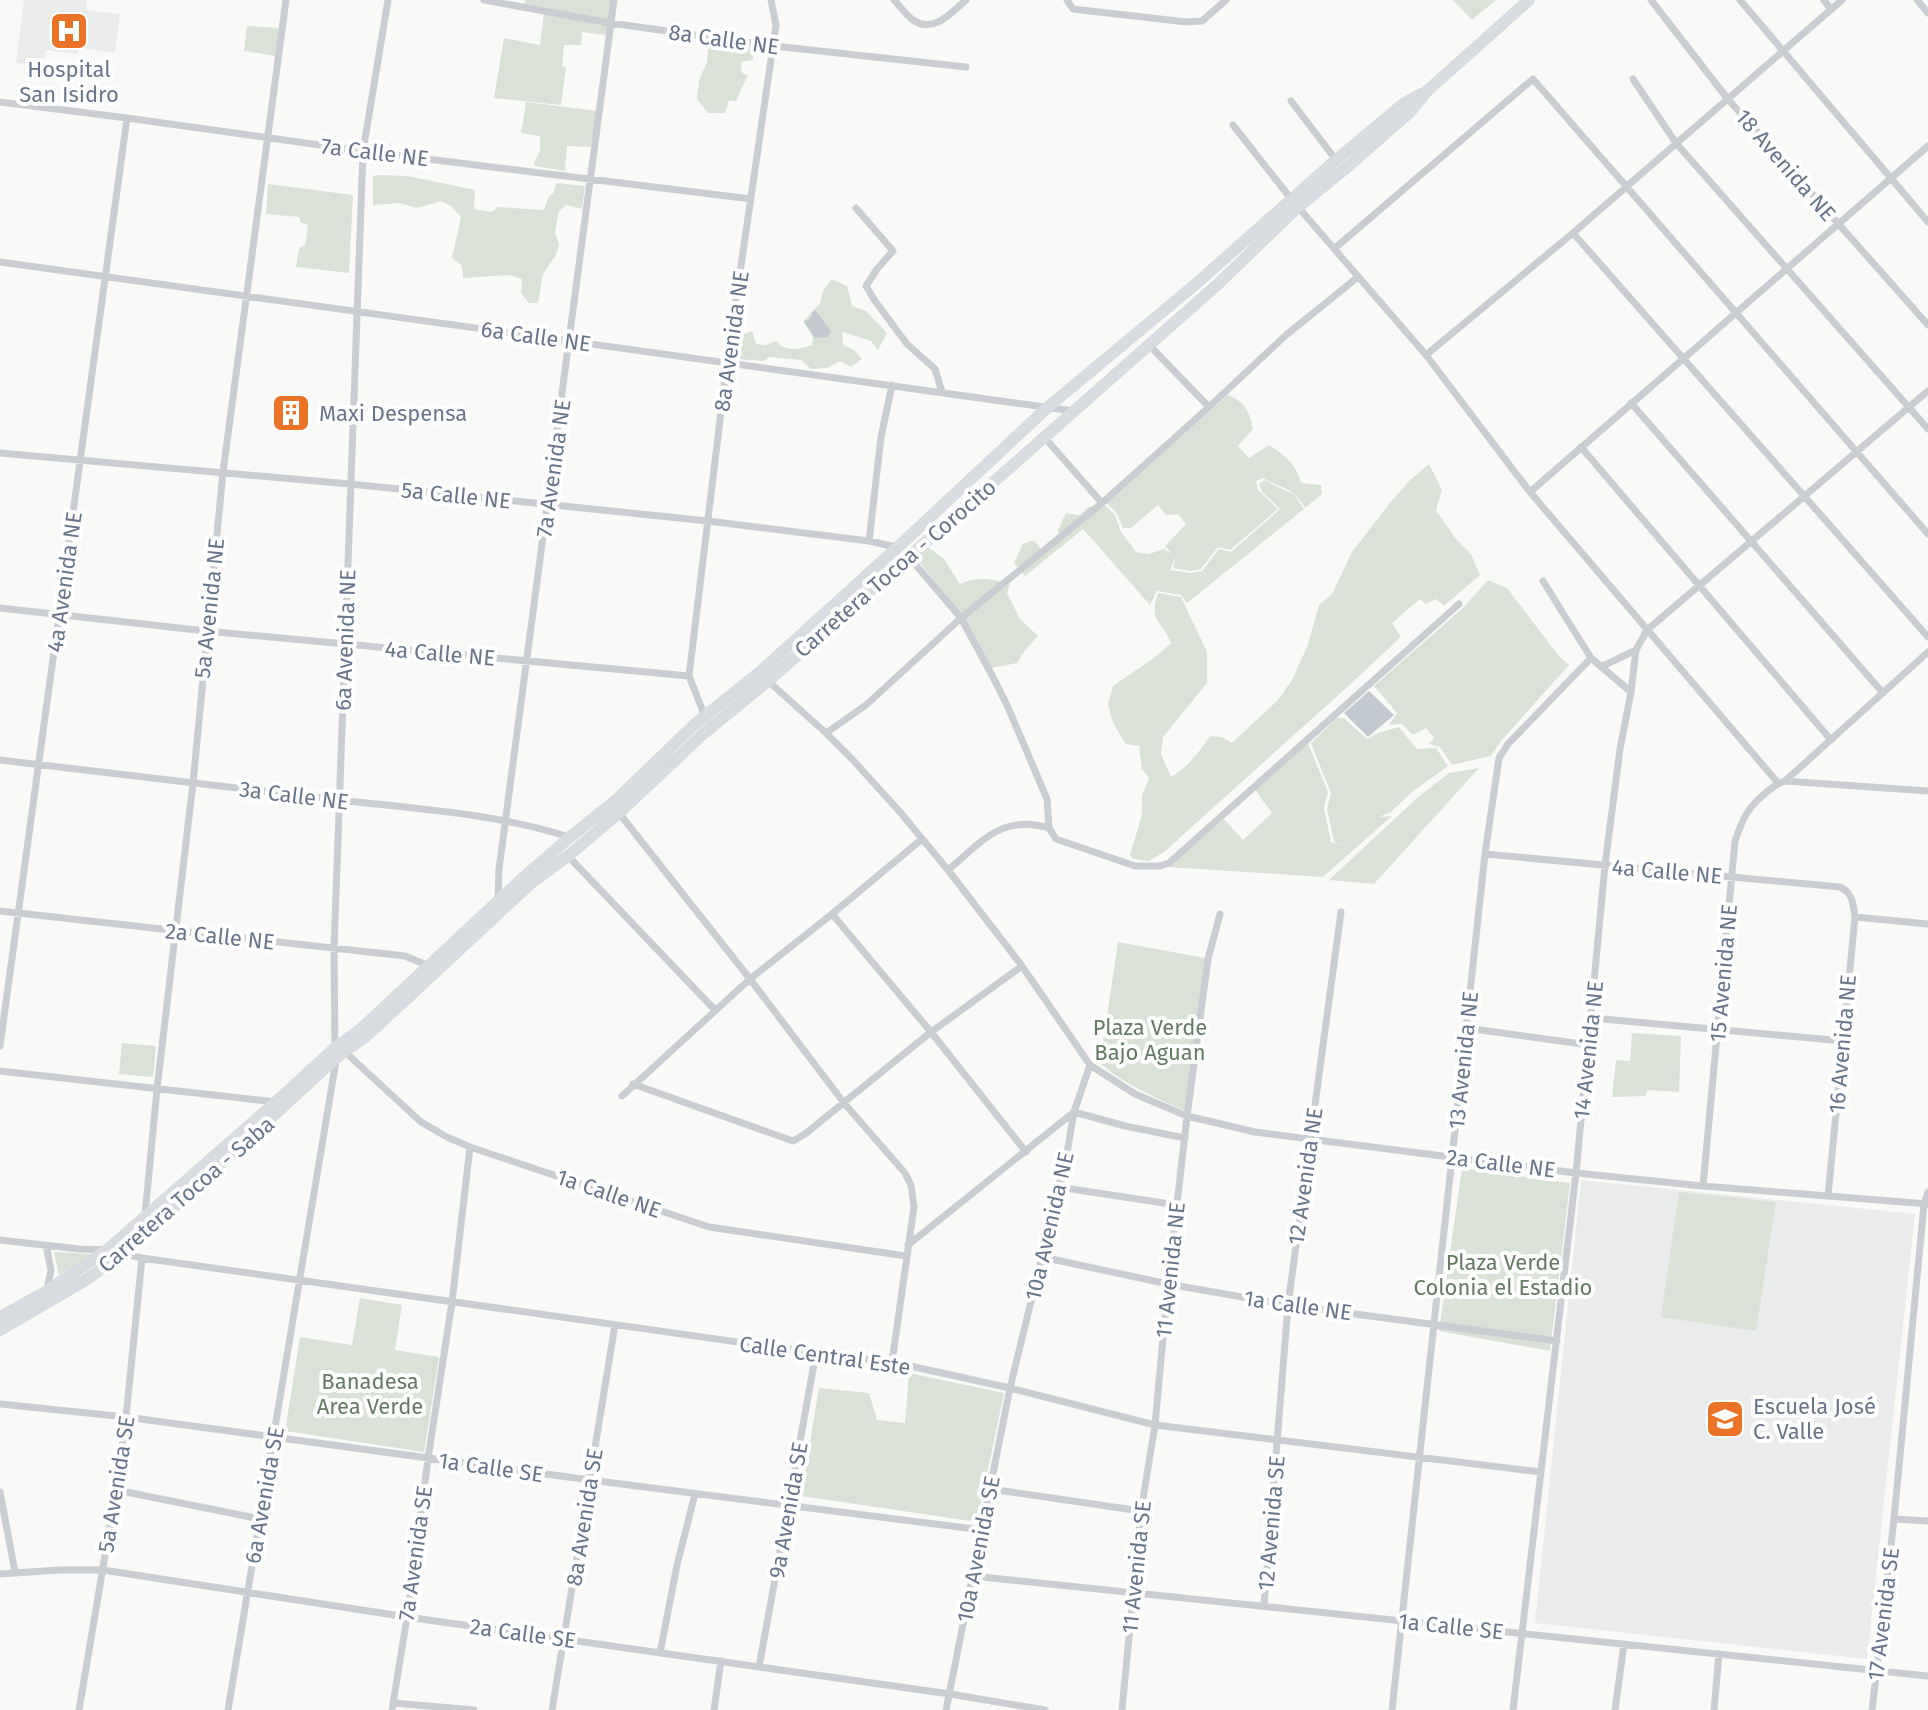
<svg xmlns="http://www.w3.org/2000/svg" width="1928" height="1710" font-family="'Fira Sans',sans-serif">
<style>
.built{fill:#eaebeb}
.green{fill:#dae2d8}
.water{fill:#c2cad0}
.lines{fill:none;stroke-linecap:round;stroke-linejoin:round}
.minor{stroke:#cacdd1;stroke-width:7}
.primary{stroke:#d8dbe0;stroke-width:12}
.labels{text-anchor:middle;stroke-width:8;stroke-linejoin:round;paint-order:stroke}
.street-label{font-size:22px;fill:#68758a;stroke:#fff}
.poi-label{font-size:22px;fill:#68758a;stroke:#fff;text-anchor:start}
.park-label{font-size:22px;fill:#647a63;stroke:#fff}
</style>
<rect width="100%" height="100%" fill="#f9faf8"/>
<path class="built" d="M24,0h63l-1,10 34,4 -5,39 -36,-5 -1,6 -32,-4 -3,16 -27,-3z
M1581,1180l334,34 -48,445 -332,-36z"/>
<path class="green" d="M525,0h89l-4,23 -86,-16z
M1453,0h43l-24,20z
M544,13l64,12 -2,10 -24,-3 -1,13h-17l-2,21 4,1 -5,38 -67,-7 10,-60 36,7z
M247,26l32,2 -3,28 -32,-5z
M709,39l49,6v8l-5,1v6l-12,2 1,11 6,2 -12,26h-7l-4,12h-17l-11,-14 2,-19 8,-18z
M526,102l72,9 -5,36 -26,-1 -2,25 -30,-5 -1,-3 6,-12v-15l-19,-3z
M381,175l27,1 67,14 -1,19 18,3 6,-5 46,3 5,-14 4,-2 3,-11 29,3 -3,23 -16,-4 -7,6 -4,21 4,13 -3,10 -13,19 -5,29h-9l-8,-10 1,-14 -13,-4 -46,3 -1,-12 -10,-8 9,-41 -9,-10 -11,-6 -24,7 -18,-5 -26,2v-29z
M268,184l85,11 -4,78 -53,-6 3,-19 6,-3 3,-20 -8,-3v-5l-34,-3z
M832,279l15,7 5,20 14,5 21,22 -9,17 -7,-9 -29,-9 1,13 11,5 8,9 -11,8 -11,-6 -13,7 -16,1 -10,-9 -32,-3 -5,4 -26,-2 1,-23 13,-5 4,13 9,1 11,-4c10,12 23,8 36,4l1,-8 -10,-16c7,-5 10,-12 17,-17l3,-13z
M1228,395c18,8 21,16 25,34l-15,17 11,12 20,-13c17,11 26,17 32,38l20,2 1,9 -17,14c-13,-22 -22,-18 -42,-30l-7,3 2,9 20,19 -48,41 -12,-3 -17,22 -11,2 -17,-3 3,-11 -6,13 20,3 12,-2 17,-22 12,3 49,-43 -18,-17 -3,-8 5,-4 31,15 9,14 -117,94 -6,-8 -24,-4 -7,14 -67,-76 -58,47 -11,-13 9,-19 11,-4 8,11 18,-14 -2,-7 8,-17 14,2 8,-8 17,-2 10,10 6,17 15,20 13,2 15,-5 8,5 -7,-8 21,-22 -8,-10 -12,1 -8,-10 -27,23h-8l-7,-16 -10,-9z
M1429,464l13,26 -6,20 20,29 15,15 9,21 -36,31 -8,-7 -10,5 -6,-5 -28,24 9,14 -57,53 -180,162 -15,9 -16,-2 -3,-4 12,-40v-19l7,-18 -7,-9 -3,-23 -13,-2 -5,-7 -9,-17 -4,-16 5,-18 45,-31 13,-12c-9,-23 -23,-21 -13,-50l23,4 26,55v31l-44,54 -2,17 10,23c17,-10 28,-25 39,-41l12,1 10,6 46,-43 14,-20 15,-33 12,-42 13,-11 20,-42 37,-48 21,-24z
M927,546l17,13 16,25c17,-8 33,-6 50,1l-3,8 13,26 18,17 -12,13 -9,14 -25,5 -30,-52 -49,-62z
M1488,580l19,8 51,67 11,10 -68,76 -10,15 -39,9 -12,-18 -11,-3 5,-6 -8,-10 -13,7 -11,-11 -13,1 8,-12 -23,-27 90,-79z
M1337,718h7l23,21 11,-6 21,-6 18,22 19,-1 12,18 -36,26 -21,20 -12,5 13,-1 -69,61 -155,-10 56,-48 19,21 29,-27 -17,-23 53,-47 20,49 -4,16 7,34 14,4 -11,-4 -7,-33 4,-16 -20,-50z
M1479,768l-105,116 -45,-4 89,-83 31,-24z
M1118,942l87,16 -17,154c-31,-14 -62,-26 -88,-49z
M1632,1033l49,3 -2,56 -32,-2 -1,6 -34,1 4,-37 14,1z
M122,1043l34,3 -3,31 -34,-3z
M1462,1168l108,15 -20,168 -111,-20z
M1679,1192l97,10 -20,129 -95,-14z
M54,1252l37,2 -32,21z
M360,1298l42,7 -7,45 44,7 -15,95 -139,-21 15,-94 52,8z
M909,1373l95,20 -27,129 -176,-26 18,-108 50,5 8,27 28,3z"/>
<path class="water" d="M815,310l16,21 -4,6 -12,1 -11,-16 7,-4 1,-6z
M1369,691l25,24 -26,22 -24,-24z"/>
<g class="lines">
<path class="minor" d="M484,0l126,23 164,23 192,21
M894,0c6,6 12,15 19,20 21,14 38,-7 53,-20
M1067,0l6,9 113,13 16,-1 24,-21
M1651,0l76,98 201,227
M1740,0l188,222
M1824,0l7,10
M1917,0l11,13
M1633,79l43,64 252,286
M1291,101l45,59
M0,102l127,16 236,33 388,48
M1233,125l59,75 134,155 104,137 248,291
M856,208l37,43 -16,18 -11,17 9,15 32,43 28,25 7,23
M1573,233l355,404
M1335,248l198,-169 395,455
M0,262l1073,149
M1149,345l60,62
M1426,355l147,-122 269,-233
M1631,403l252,290
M1045,438l57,65
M1581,447l250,293
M0,453l350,31 358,37 161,20 27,6
M1530,492l398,-346
M869,541l12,-104 11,-52
M909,557l52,61 33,61 13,26 40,94 2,29 7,11 79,27h25l9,-3 290,-259
M1543,581l48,77 40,34
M0,608l206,23 483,45
M1601,667l35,-17
M767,680l59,53 26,26 48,53 48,58 74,96 68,99 45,29 52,22 68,16 321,41 127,13 225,18
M706,719l-17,-43 38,-314 49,-337 -5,-25
M826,733l40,-28 95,-87 141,-115 107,-96 77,-72 72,-58
M0,760c113,13 225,27 338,40 79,9 158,13 234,38
M1785,781l143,10
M619,813l131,166 94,124 61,70 6,12 3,22 -22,155
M1485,854l355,33c13,6 13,17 15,30l-27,279
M568,856l147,154
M948,870c34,-28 53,-56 101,-42
M498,899l1,-30 115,-869
M0,911l405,45 24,10
M832,914l99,118 95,120
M1855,917l73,7
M1592,1018l251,23
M1466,1028l123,17
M0,1046l127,-928
M335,1049l-1,-100 29,-798 25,-151
M345,1052l76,70 26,15 23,10 239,80 197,29
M0,1071l276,31
M633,1084l160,57 12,-7 126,-102 91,-66
M622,1096l128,-117 82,-65 90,-75
M1703,1186l32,-345c8,-24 13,-34 33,-50 6,-5 10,-8 17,-10l143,-129
M1058,1187l119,18
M145,1215l12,-126 36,-306 30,-311 63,-472
M0,1240l79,9 28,1 35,8 674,95 76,9 118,26 145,37 386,47
M908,1245l166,-133 51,14 60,12
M46,1246l5,24 -4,20
M1042,1257l126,27 120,21 269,36
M0,1404l126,13 464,63 392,50
M990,1489l151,22
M116,1490l144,29
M0,1492l15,80
M1894,1519l34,2
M0,1574l59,-4h44l304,47 543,77 95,16
M973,1576l955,100
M1264,1606l24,-301 53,-393
M660,1653l17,-88 18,-71
M759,1667l57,-314
M393,1703l81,7
M79,1710l37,-220 10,-73 16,-159
M228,1710l108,-649
M392,1710l15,-93 21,-158 24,-157 18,-155
M552,1710l63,-385
M714,1710l7,-49
M946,1710l64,-322 57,-235 7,-41 16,-47
M1122,1710l19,-199 14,-86 13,-141 19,-168 21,-157 12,-45
M1392,1710l93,-856 14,-96 9,-14 83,-86
M1513,1710l63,-537 29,-308 15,-116 11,-57 5,-42 11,-20 281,-239
M1615,1710l9,-66
M1714,1710l5,-56
M1872,1710l22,-191 30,-315 4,-12"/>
<path class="primary" d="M0,1317l47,-26 60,-41 169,-148 59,-54 27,-20 162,-151 46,-40 44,-35 81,-78 65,-52 138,-125 150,-140 149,-124 139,-123 67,-56 18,-10
M0,1330l84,-49 39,-27 213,-196 29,-21 35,-32 130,-121 38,-28 51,-43 84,-79 65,-53 449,-396 81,-78 48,-39 64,-56 17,-21 102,-91"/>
</g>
<defs>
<g id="hospital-square" transform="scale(2)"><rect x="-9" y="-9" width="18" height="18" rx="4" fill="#ea7328" stroke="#fff"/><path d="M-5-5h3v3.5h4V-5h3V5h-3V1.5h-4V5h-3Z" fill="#fff"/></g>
<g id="building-square" transform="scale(2)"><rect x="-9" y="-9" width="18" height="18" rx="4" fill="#ea7328" stroke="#fff"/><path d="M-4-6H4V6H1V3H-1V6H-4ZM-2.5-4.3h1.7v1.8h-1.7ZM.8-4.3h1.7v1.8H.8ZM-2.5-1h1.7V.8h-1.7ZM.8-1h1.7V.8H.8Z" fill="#fff"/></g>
<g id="school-square" transform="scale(2)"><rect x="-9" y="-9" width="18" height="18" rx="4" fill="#ea7328" stroke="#fff"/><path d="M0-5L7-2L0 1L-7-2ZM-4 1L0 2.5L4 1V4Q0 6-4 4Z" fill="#fff"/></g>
</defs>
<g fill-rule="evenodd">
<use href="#hospital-square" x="69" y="31"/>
<use href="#building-square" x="291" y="413"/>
<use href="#school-square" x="1725" y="1419"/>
</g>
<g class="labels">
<g class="street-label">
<text transform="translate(724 39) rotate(8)" y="8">8a Calle NE</text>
<text transform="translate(375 152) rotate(7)" y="8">7a Calle NE</text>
<text transform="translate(1786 165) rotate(49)" y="8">18 Avenida NE</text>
<text transform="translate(536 336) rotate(8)" y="8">6a Calle NE</text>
<text transform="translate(731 341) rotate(-82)" y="8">8a Avenida NE</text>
<text transform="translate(553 468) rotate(-82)" y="8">7a Avenida NE</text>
<text transform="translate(456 495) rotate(6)" y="8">5a Calle NE</text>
<text transform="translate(895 568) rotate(-41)" y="8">Carretera Tocoa - Corocito</text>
<text transform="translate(64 582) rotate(-82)" y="8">4a Avenida NE</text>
<text transform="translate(209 608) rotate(-84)" y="8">5a Avenida NE</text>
<text transform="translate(345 640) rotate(-88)" y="8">6a Avenida NE</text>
<text transform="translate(440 653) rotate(5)" y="8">4a Calle NE</text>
<text transform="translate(294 795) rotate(7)" y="8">3a Calle NE</text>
<text transform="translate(1667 871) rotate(5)" y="8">4a Calle NE</text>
<text transform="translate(220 936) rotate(6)" y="8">2a Calle NE</text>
<text transform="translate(1723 973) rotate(-85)" y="8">15 Avenida NE</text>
<text transform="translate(1842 1044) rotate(-85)" y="8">16 Avenida NE</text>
<text transform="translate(1588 1050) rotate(-84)" y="8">14 Avenida NE</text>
<text transform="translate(1463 1060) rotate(-84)" y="8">13 Avenida NE</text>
<text transform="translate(1501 1163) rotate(7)" y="8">2a Calle NE</text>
<text transform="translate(1305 1176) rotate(-82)" y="8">12 Avenida NE</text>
<text transform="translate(609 1193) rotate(19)" y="8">1a Calle NE</text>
<text transform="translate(186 1194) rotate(-41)" y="8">Carretera Tocoa - Saba</text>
<text transform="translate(1049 1226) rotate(-77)" y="8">10a Avenida NE</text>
<text transform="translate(1170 1270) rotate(-84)" y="8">11 Avenida NE</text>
<text transform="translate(1298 1305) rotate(8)" y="8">1a Calle NE</text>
<text transform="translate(825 1355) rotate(8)" y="8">Calle Central Este</text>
<text transform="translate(491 1467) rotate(8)" y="8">1a Calle SE</text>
<text transform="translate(116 1484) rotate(-81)" y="8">5a Avenida SE</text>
<text transform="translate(264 1495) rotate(-80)" y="8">6a Avenida SE</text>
<text transform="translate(788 1510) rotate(-80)" y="8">9a Avenida SE</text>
<text transform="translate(584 1517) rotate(-81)" y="8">8a Avenida SE</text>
<text transform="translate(1271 1523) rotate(-85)" y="8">12 Avenida SE</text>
<text transform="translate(978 1549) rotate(-79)" y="8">10a Avenida SE</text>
<text transform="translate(415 1553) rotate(-82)" y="8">7a Avenida SE</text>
<text transform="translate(1136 1567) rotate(-84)" y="8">11 Avenida SE</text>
<text transform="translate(1883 1614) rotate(-83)" y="8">17 Avenida SE</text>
<text transform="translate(1451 1626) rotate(6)" y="8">1a Calle SE</text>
<text transform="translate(523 1633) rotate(8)" y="8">2a Calle SE</text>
</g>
<g class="poi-label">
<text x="69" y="77" text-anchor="middle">Hospital<tspan x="69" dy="25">San Isidro</tspan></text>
<text x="319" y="421">Maxi Despensa</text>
<text x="1753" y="1414">Escuela José<tspan x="1753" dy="25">C. Valle</tspan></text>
</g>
<g class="park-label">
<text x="1150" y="1035">Plaza Verde<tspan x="1150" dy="25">Bajo Aguan</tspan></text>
<text x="1503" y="1270">Plaza Verde<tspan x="1503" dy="25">Colonia el Estadio</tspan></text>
<text x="370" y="1389">Banadesa<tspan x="370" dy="25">Area Verde</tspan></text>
</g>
</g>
</svg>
